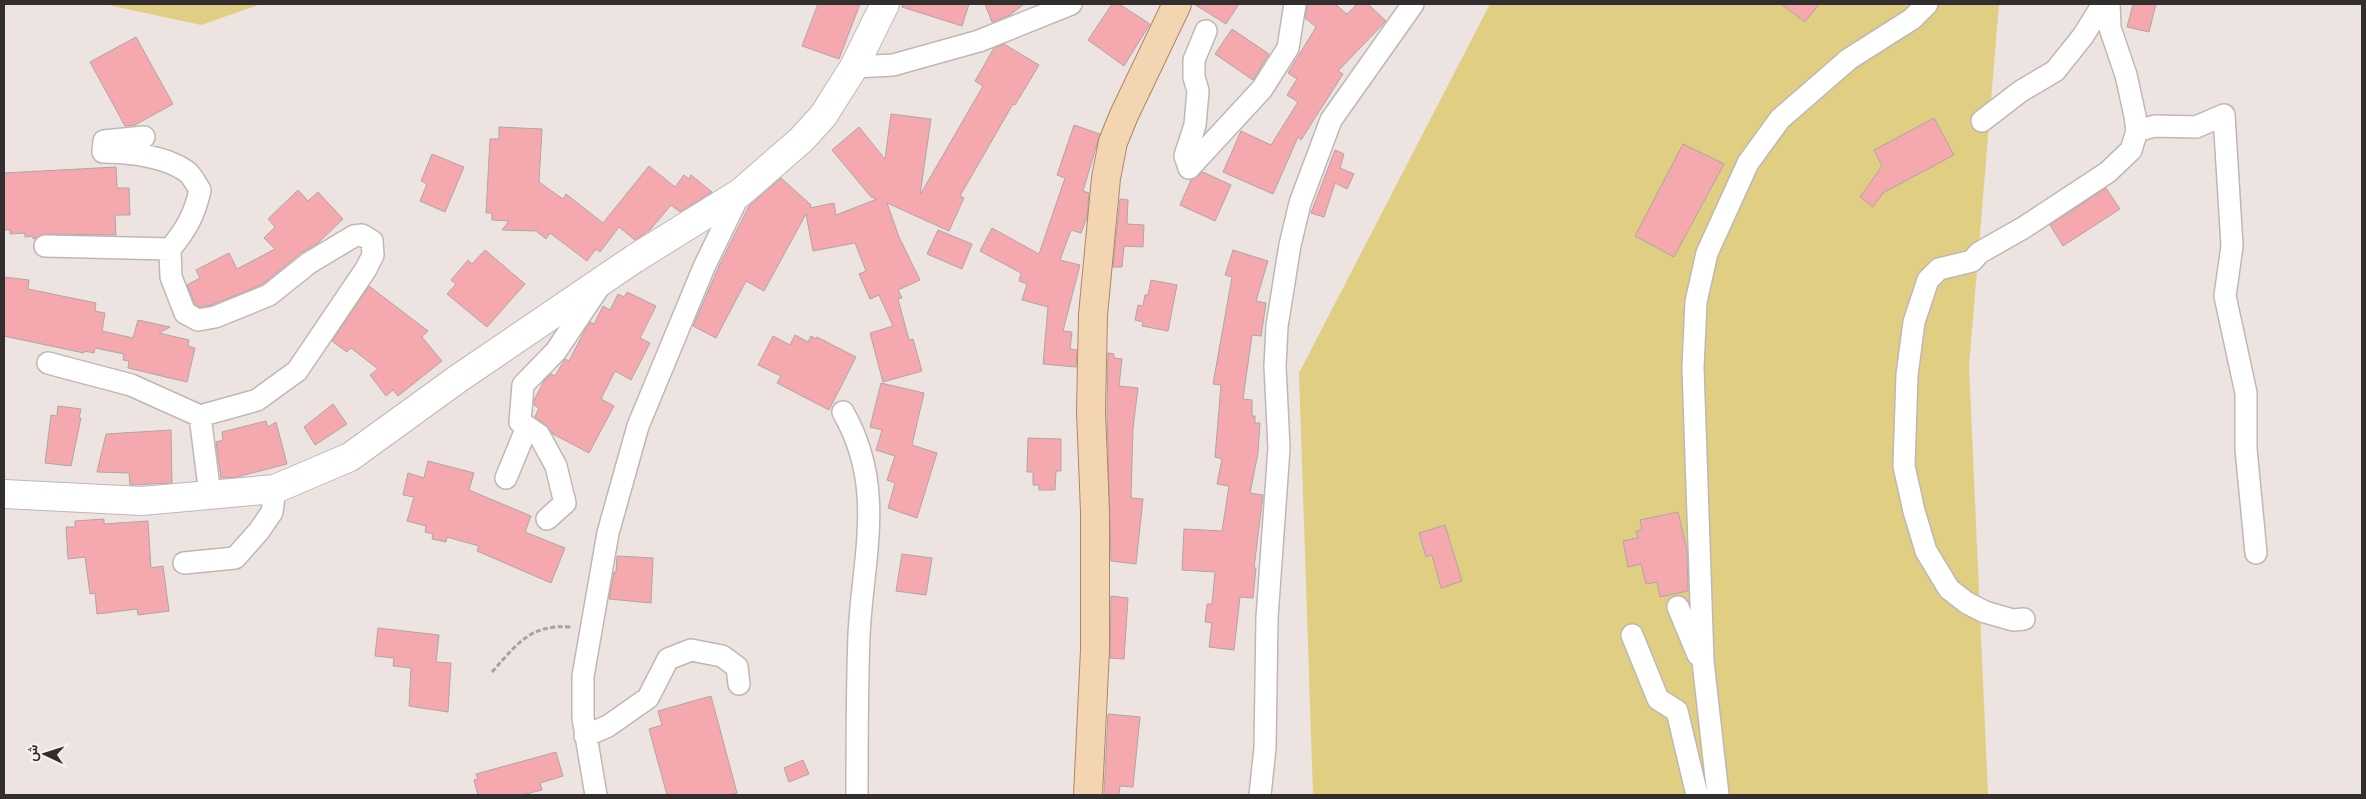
<svg xmlns="http://www.w3.org/2000/svg" width="2366" height="799" font-family="'IBM Plex Serif',Vazirmatn,serif">
<style>
.green{fill:#e0ce83}
.building{fill:#f5a9af;stroke:#b0a5a6}
.lines{fill:none;stroke-linecap:round;stroke-linejoin:round}
.minor-casing{stroke:#c0b7b3;stroke-width:24}
.tertiary-casing{stroke:#c0b7b3;stroke-width:30}
.primary-casing{stroke:#ac8862;stroke-width:30}
.path{stroke:#a8a19e;stroke-width:3;stroke-dasharray:5 2.5;stroke-linecap:butt}
.minor{stroke:#fff;stroke-width:21}
.tertiary{stroke:#fff;stroke-width:28}
.primary{stroke:#f4d5b2;stroke-width:28}
</style>
<rect width="100%" height="100%" fill="#ede3e0"/>
<path class="green" d="M104,4h157l-60,21z
M1490,4h509l-30,362 19,429h-675l-14,-422z"/>
<path class="building" d="M818,4h42l-21,55 -37,-13z
M903,4h66l-7,22 -60,-19z
M985,4h39l-14,11 -18,7z
M1112,4h7l31,20 -26,42 -36,-26z
M1194,4h45l-13,20z
M1308,4h27l12,10 10,-10h11l18,17 -48,50 5,3 -42,66 -3,-3 -25,57 -50,-22 18,-41 30,14 27,-43 -11,-7 10,-16 -9,-6 28,-46 -11,-9z
M1781,4h38l-14,18z
M2133,4h23l-7,28 -22,-5z
M1232,29l37,25 -16,26 -38,-26z
M136,37l37,67 -38,21 -10,1 -35,-64z
M1004,44l35,21 -24,40 -2,-1 -53,92 4,2 -15,33 -62,-28 12,34 21,43 -22,10 4,8 -4,1 11,41 4,-1 9,32 -39,11 -13,-49 23,-7 -14,-31 -9,4 -11,-25 7,-3 -11,-28 -42,8 -7,-37 -42,77 -18,-10 -30,57 -23,-12 26,-60 30,-60 32,-28 30,27 -1,3 24,-5 2,12 41,-16 -6,-2 -39,-47 27,-23 26,32 6,-45 40,5 -11,76 63,-109 -8,-5 19,-33z
M1934,118l20,37 -71,38 -10,14 -13,-10 22,-31 -8,-16z
M1074,125l26,9 -17,57 6,2 -2,24 -6,16 -10,-3 -11,30 20,5 -17,66 9,1 -2,17 7,1 -1,17 -33,-3 5,-57 -26,-7 5,-16 -8,-3 2,-8 -41,-22 12,-23 47,26 26,-76 -8,-3z
M499,127l43,2 -3,53 24,17 3,-5 37,29 46,-57 26,21 9,-12 5,4 2,-4 21,17 -32,20 -9,-7 -21,25 -15,10 -16,-13 -19,25 -4,-3 -9,12 -37,-28 -4,6 -10,-8 -34,-1 7,-9 -17,-1v-7h-6l4,-74h9z
M1683,144l41,20 -50,93 -39,-21z
M1335,150l9,4 -4,14 14,6 -7,15 -12,-6 -11,34 -13,-4z
M432,154l32,13 -19,45 -25,-11 7,-17 -6,-3z
M116,167l1,21h12l1,27h-15l1,20 -71,-1 -12,5v-3l-8,1v-4l-15,1v-4h-6v-57z
M1203,172l28,13 -16,36 -35,-16 11,-25z
M2106,188l14,21 -57,37 -13,-21z
M298,190l10,11 10,-9 25,27 -25,24 -17,10 -38,31 -51,21 -12,2 -5,-3 -8,-19 13,-7 -4,-8 33,-17 8,16 38,-20 -11,-11 11,-11 -7,-8z
M1120,199l8,1 -1,24 17,1 -1,22 -19,-1 -2,21h-9z
M938,230l34,14 -10,25 -35,-15z
M485,250l40,34 -38,43 -40,-33 9,-10 -5,-4 17,-20 4,4z
M1233,250l35,11 -12,40 10,2 -5,33 -9,-1 -9,64 9,1v16h3v7h5l-2,30 -8,40 13,2 -9,73h2l-3,30 -13,-1 -6,53 -25,-3 3,-24 -7,-1 2,-18h5l3,-32 -33,-2 2,-41 38,2 7,-45 -12,-2 5,-25 -7,-2 6,-72 -8,-1 19,-107 -7,-2z
M4,277l25,3 -1,9 68,14 -1,8 10,2 -3,18 31,7 5,-18 32,7 -11,6 30,7 -1,6 7,2 -8,34 -59,-14 1,-7 -6,-1 1,-6 -29,-6 -1,5 -10,-2v2l-80,-17z
M1151,280l26,5 -9,46 -26,-5 1,-4 -8,-2 3,-15 5,1 2,-11h3z
M369,286l59,45 -6,6 20,24 -44,35 -5,-6 -7,6 -16,-21 8,-6 -27,-21 -4,4 -15,-11z
M627,292l29,14 -16,32 10,5 -19,37 -16,-9 -14,28 13,7 -25,47 -36,-19 -7,-9 -11,-8 4,-9 -5,-3v-5l10,-19 7,-7 4,2 10,-17 4,2 15,-29 6,-10 4,2 9,-18 7,4 8,-16 6,3z
M795,335l13,7 3,-6 5,3 1,-2 39,20 -27,53 -52,-27 4,-7 -23,-11 15,-29 17,9z
M1108,353l6,1v4l8,1 -3,27 19,2 -5,40 -2,70 12,1 -7,65 -25,-3 -4,-150z
M881,383l43,10 -12,52 25,8 -20,65 -29,-10 7,-25 -8,-3 8,-24 -19,-6 6,-20 -12,-3z
M333,404l14,20 -32,21 -11,-18z
M58,406l23,3 -2,9h2l-10,48 -26,-3 6,-48 6,1z
M266,421l2,6 8,-5 11,42 -50,13 -16,1 -5,-36 7,-2 -1,-8z
M171,430l1,53 -42,2 -1,-12 -32,-1 9,-38z
M1028,438l33,1v32h-5l-1,19h-16v-5h-6v-13h-6z
M428,461l46,12 -5,17 62,26 -6,16 40,16 -14,35 -74,-32 2,-5 -32,-9 -1,5 -14,-3 1,-5 -8,-2 1,-6 -19,-5 7,-24 -11,-2 5,-22 16,5z
M1678,512l9,39 1,40 -28,6 -3,-15 -11,2 -5,-20 -13,3 -5,-26 15,-3 -2,-7 6,-1 -2,-10z
M104,519v5l44,-3 3,47 12,-2 6,45 -31,4 -1,-6 -40,5 -2,-21 -5,1 -5,-37 -17,2 -2,-32h9v-6z
M1445,525l17,56 -21,7 -9,-33 -6,2 -7,-24z
M902,554l30,4 -6,37 -30,-4z
M617,556l36,2 -2,45 -42,-4 5,-27h2z
M1111,596l17,2 -4,61 -14,-1z
M378,628l61,7 -3,27 15,1 -3,49 -39,-6 2,-38 -18,-2 1,-8 -19,-2z
M711,696l26,97 -10,2h-60l-18,-66 13,-4 -4,-14z
M1108,714l32,3 -7,70 -13,-1 -1,9h-15z
M556,752l7,24 -23,7 2,7 -20,5h-44l-4,-15 4,-1 -2,-5z
M803,760l6,14 -20,8 -5,-14z"/>
<g class="lines">
<g class="minor-casing">
<path id="minor" d="M1206,31l-12,29v17l4,14 -3,34 -10,31 4,12 73,-79 26,-41 7,-44
M854,67l39,-2 86,-24 92,-37
M1982,121l39,-30 34,-20 28,-35 15,-24 9,-8
M2137,131l18,-5 41,1 28,-12 8,131 -7,50 21,97v56l10,104
M144,137l-40,4 -1,11c25,0 62,4 83,19 6,4 10,13 14,19 -5,24 -14,40 -30,59
M45,246l125,3 1,28 14,36 13,7 17,-3 54,-22 40,-32 45,-27 8,-1 10,6 1,14 -7,14 -69,102 -40,29 -57,16
M48,363l83,22 69,31 10,79
M843,412c43,75 20,143 16,223 -2,54 -2,107 -2,160
M506,478l21,-51
M547,519l18,-16 -9,-37 -17,-31 -19,-13 3,-37 33,-34 43,-64
M184,563l51,-5 24,-27 13,-19 3,-23
M1678,607l20,48
M2024,619l-11,1 -28,-8 -18,-9 -18,-14 -23,-38 -12,-40 -10,-45 3,-91 7,-53 14,-42 11,-11 33,-8 7,-8 44,-25 85,-56 23,-22 6,-19 -2,-15 -9,-41 -16,-47 -1,-24
M1632,635l26,64 19,12 20,84
M585,736l23,-10 40,-28 20,-39 23,-9 31,6 15,11 2,17
M596,795l-13,-77v-42l25,-143 30,-107 66,-159 36,-74
M1260,795l5,-47 2,-130 12,-170 -4,-82 2,-40 13,-81 10,-42 31,-83 82,-116
M1718,795l-15,-134 -10,-293 3,-66 11,-49 41,-90 32,-44 69,-60 63,-40 15,-15"/>
</g>
<g class="tertiary-casing">
<path id="tertiary" d="M4,494l138,7 133,-12 75,-32 109,-79 175,-119 106,-66 61,-53 22,-24 31,-49 31,-63"/>
</g>
<g class="primary-casing">
<path id="primary" d="M1088,795l7,-145v-138l-4,-101 2,-96 13,-137 7,-36 11,-27 53,-111"/>
</g>
<path class="path" d="M492,672c26,-29 38,-48 80,-45"/>
<use href="#minor" class="minor"/>
<use href="#tertiary" class="tertiary"/>
<use href="#primary" class="primary"/>
</g>
<rect width="2366" height="799" fill="none" stroke="#322e2d" stroke-width="10"/>
<g transform="translate(45 754) rotate(274)" stroke="#fbf1ed" stroke-width="4" paint-order="stroke">
<path d="M0-4L9 19L0 12L-9 19Z" fill="#322e2d"/>
<text y="-8" font-size="14" font-weight="bold" text-anchor="middle" fill="#322e2d">ش</text>
</g>
</svg>
